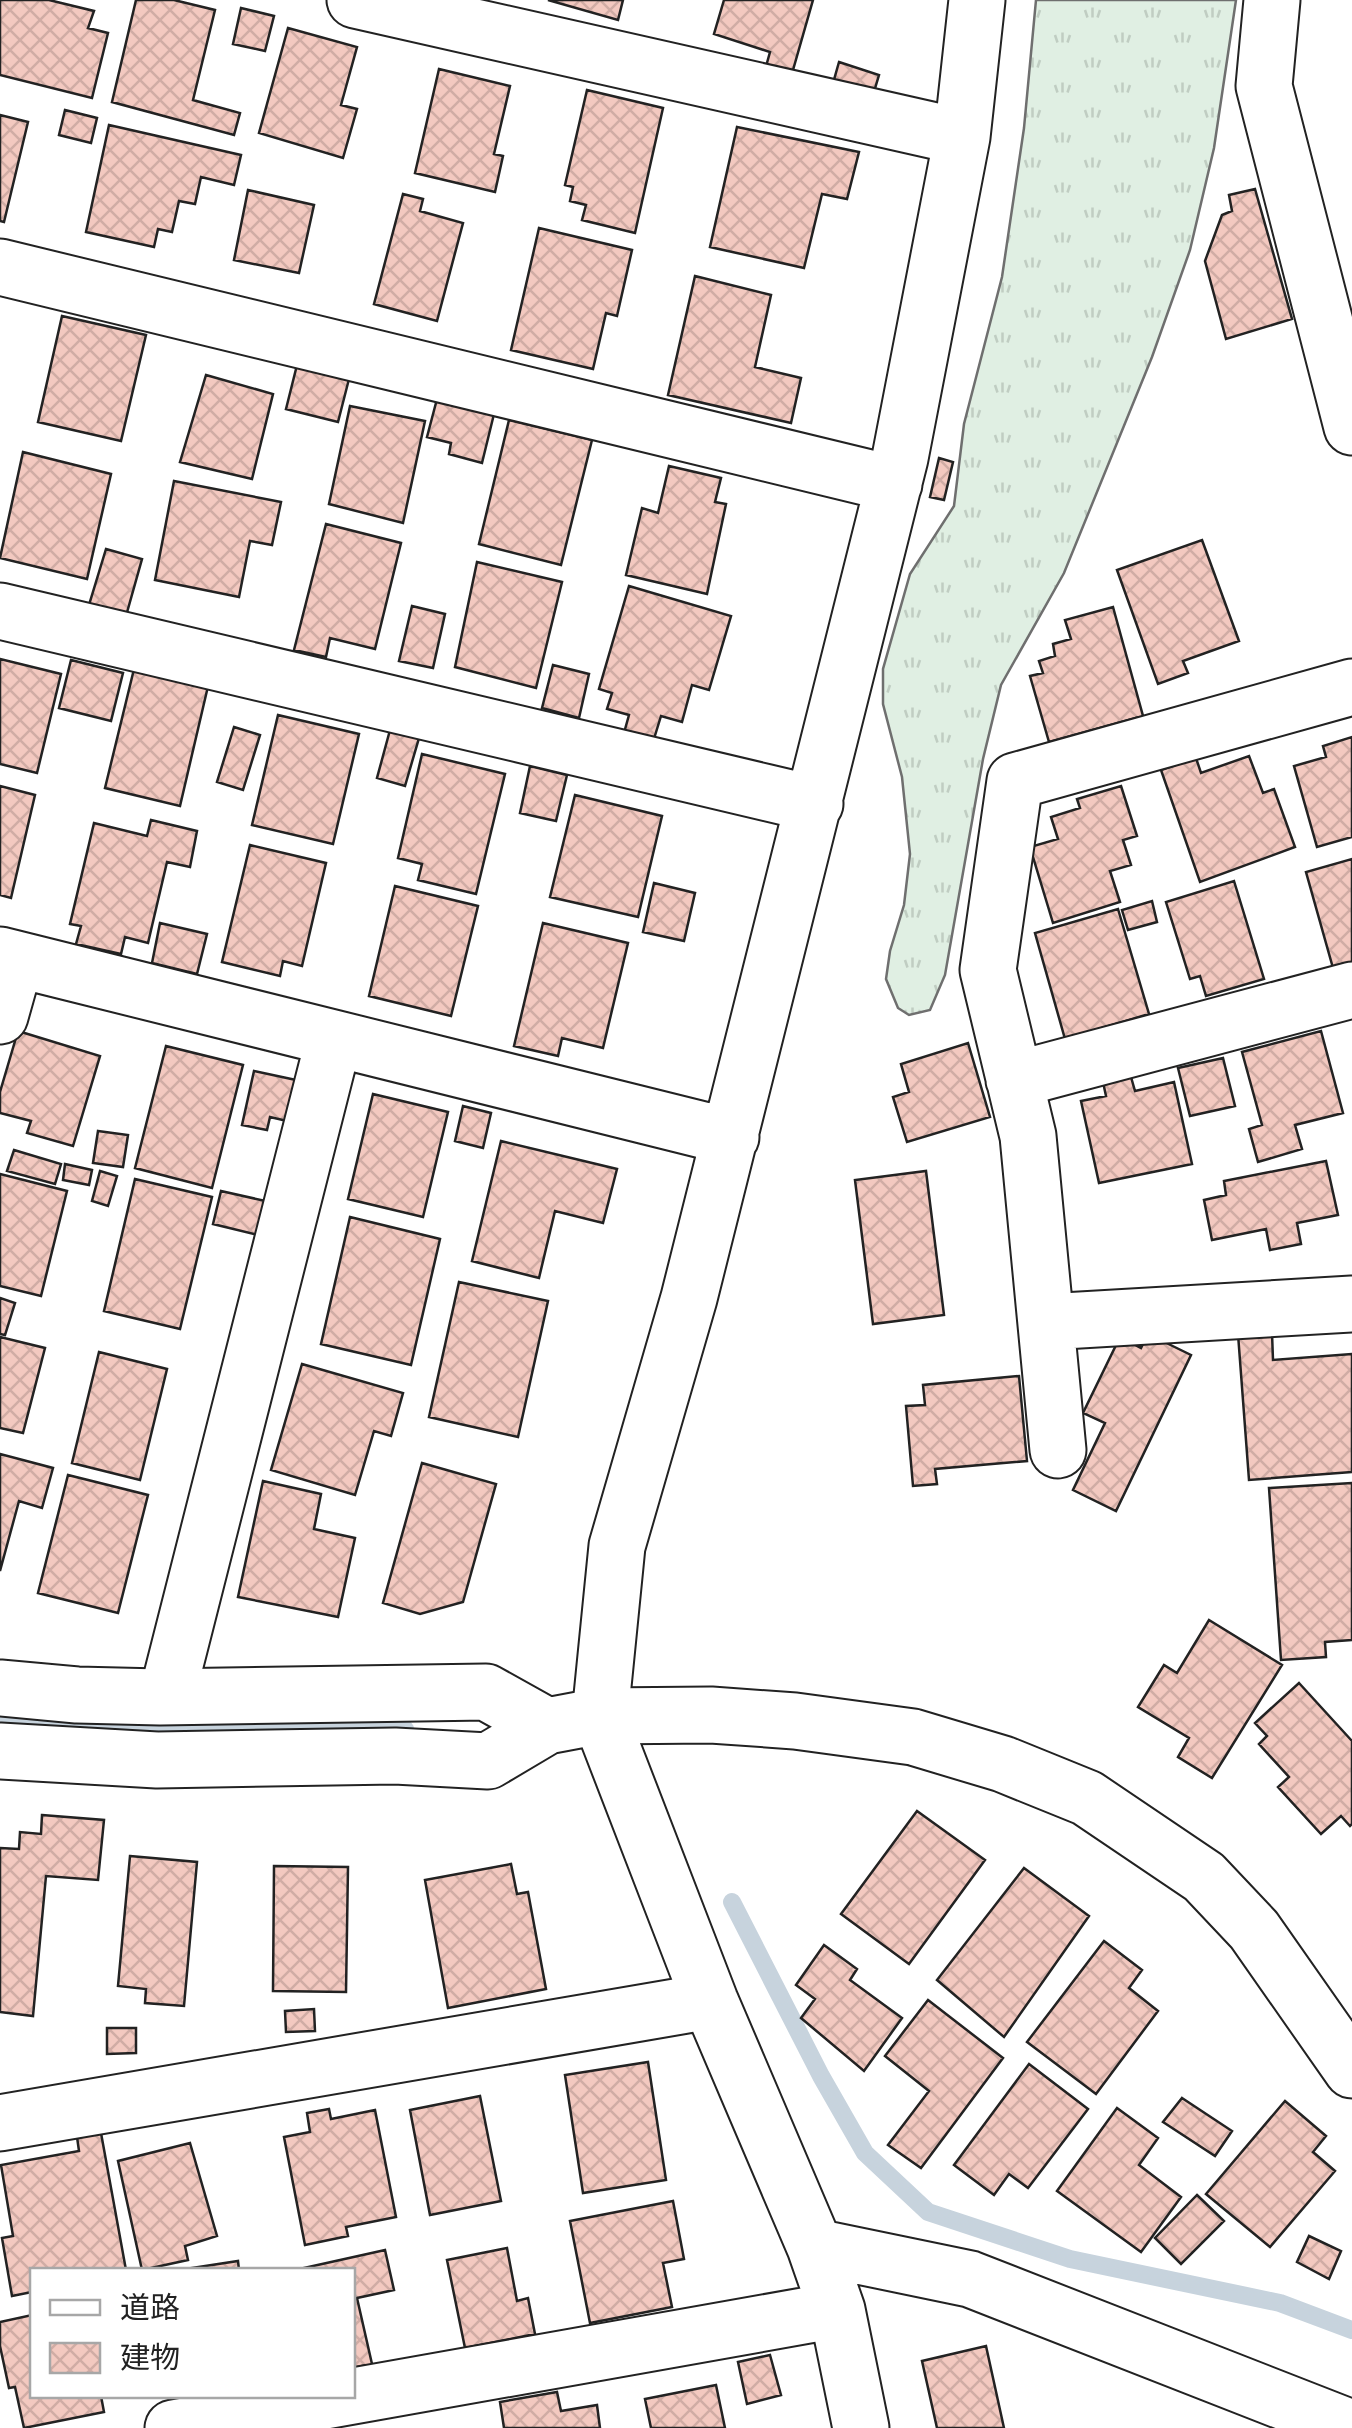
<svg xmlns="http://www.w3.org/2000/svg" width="1352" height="2428" font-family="Raleway,'Noto Sans JP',sans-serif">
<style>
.grass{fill:url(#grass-tufts);stroke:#6f6f6f;stroke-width:2.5}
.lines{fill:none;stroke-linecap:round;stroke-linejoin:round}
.stream{stroke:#c7d3dd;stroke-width:18}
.building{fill:url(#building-cross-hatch);stroke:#222;stroke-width:2.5}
.minor-casing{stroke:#222;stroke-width:59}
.tertiary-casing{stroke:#222;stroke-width:59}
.minor{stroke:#fff;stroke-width:55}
.tertiary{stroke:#fff;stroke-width:55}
</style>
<defs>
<pattern id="grass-tufts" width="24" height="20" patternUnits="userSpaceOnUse" patternTransform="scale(2.5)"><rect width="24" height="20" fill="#e0efe3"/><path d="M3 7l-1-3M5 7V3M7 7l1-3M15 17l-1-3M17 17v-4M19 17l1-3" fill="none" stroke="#c0cdc2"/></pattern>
<pattern id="building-cross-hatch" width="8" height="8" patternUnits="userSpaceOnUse" patternTransform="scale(2.5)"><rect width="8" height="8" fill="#f3c9c0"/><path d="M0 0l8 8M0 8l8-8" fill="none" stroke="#d0aca5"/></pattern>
</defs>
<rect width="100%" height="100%" fill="#fff"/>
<path class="grass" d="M1036,0h200l-22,148 -24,102 -38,107 -88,216 -63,112 -18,74 -38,216 -15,35 -21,5 -11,-7 -12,-29 4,-28 14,-46 6,-51 -8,-77 -19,-73v-35l27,-95 44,-68 10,-82 38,-147 22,-149z"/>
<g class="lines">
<path class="stream" d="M0,1719l159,10h246
M732,1902l89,174 44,77 63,59 142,47 210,44 72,27"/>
</g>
<path class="building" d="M0,0h49l45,11 -6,17 20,5 -16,65 -92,-23z
M136,0h38l41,10 -22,90 47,13 -6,22 -122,-33z
M548,0h75l-5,20z
M724,0h89l-22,77 -26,-7 5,-18 -56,-18z
M241,8l33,8 -9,35 -32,-7z
M288,28l69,19 -16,58 16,4 -14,49 -84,-25z
M839,62l40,13 -9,30 -40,-11z
M439,69l71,17 -16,68 9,2 -8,36 -80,-19z
M587,90l76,18 -28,125 -53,-13 4,-15 -16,-4 3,-14 -8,-2z
M65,110l32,8 -6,25 -32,-8z
M0,115l28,7 -24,100 -4,-1z
M109,125l132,30 -7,30 -33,-8 -6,27 -16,-3 -7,31 -14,-3 -4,18 -68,-15z
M737,127l122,25 -12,47 -25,-5 -18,74 -94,-21z
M1255,189l37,130 -66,20 -21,-78 17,-46 10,-4 -3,-16z
M248,190l66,15 -15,68 -65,-13z
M403,194l20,5 -3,12 43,12 -26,98 -63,-17z
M539,228l93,22 -15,66 -11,-3 -13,56 -82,-19z
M695,276l76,19 -16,72 46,11 -10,45 -123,-28z
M62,316l84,19 -25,106 -83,-19z
M297,365l52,14 -11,43 -52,-13z
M206,375l67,19 -21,85 -72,-17z
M437,399l57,15 -12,49 -33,-9 2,-11 -24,-6z
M350,406l75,15 -22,102 -74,-19z
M509,420l83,20 -31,125 -82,-21z
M23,452l88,22 -24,105 -87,-21z
M939,458l14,4 -9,38 -14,-3z
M669,466l52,12 -6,24 11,2 -19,90 -81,-19 16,-67 16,5z
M174,481l107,21 -9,43 -22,-4 -11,56 -84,-17z
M326,524l75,19 -26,106 -45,-11 -4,19 -32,-7z
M1202,540l37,101 -56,20 5,12 -30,11 -41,-114z
M106,549l36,10 -16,57 -37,-11z
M477,562l85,20 -26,106 -81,-21z
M629,586l102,30 -22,74 -17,-5 -10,37 -21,-6 -8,26 -29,-9 5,-18 -22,-6 5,-16 -13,-4z
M412,606l33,8 -12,54 -34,-7z
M1113,607l30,109 -94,26 -19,-66 13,-3 -4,-12 16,-5 -2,-12 18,-5 -6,-19z
M0,659l61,15 -24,99 -37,-9z
M71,660l52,13 -12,48 -52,-13z
M135,665l74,17 -29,124 -75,-18z
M553,665l36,9 -10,44 -37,-10z
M278,715l81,19 -26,110 -81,-19z
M234,727l26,8 -17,55 -26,-8z
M390,730l29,8 -14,48 -28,-8z
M1352,737v100l-35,10 -23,-81 32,-9 -3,-11z
M422,754l83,20 -29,120 -58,-14 4,-16 -24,-6z
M1249,756l14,37 11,-4 21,58 -95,35 -39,-112 35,-12 5,15z
M530,766l37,9 -11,46 -36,-8z
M0,786l35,9 -24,103 -11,-3z
M1121,786l16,50 -14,4 8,25 -21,6 10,31 -67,21 -23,-76 28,-8 -7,-22 29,-9 -3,-9z
M575,795l87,21 -24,101 -88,-20z
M151,820l46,11 -7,36 -23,-5 -19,81 -23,-6 -4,17 -45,-10 5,-18 -11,-2 24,-101 53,13z
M250,845l76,18 -24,103 -19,-5 -3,15 -58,-14z
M1352,859v104l-19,5 -27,-96z
M1234,881l30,98 -58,17 -6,-20 -10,3 -24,-77z
M654,883l41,10 -11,48 -41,-9z
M395,886l83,20 -27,110 -82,-20z
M1152,901l5,21 -29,8 -6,-20z
M1118,909l31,105 -84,25 -30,-106z
M160,923l47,11 -10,40 -45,-11z
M543,923l85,20 -25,105 -41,-10 -4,18 -44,-10z
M18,1031l82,25 -27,90 -46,-13 4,-12 -31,-8v-21z
M1321,1031l22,82 -48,12 7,24 -44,13 -9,-33 13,-4 -20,-73z
M968,1043l22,74 -83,25 -14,-45 16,-5 -8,-28z
M166,1046l77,19 -31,123 -77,-20z
M1223,1058l12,48 -45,10 -12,-48z
M254,1071l42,9 -9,41 -17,-4 -3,13 -25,-5z
M1131,1077l4,14 39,-9 18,82 -93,19 -18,-82 25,-5 -3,-14z
M373,1094l75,18 -25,105 -75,-18z
M463,1106l28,7 -8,35 -28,-7z
M98,1131l30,4 -5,32 -30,-4z
M501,1141l116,28 -14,54 -48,-12 -16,67 -67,-17z
M14,1150l47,14 -6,20 -48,-13z
M1326,1161l12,54 -41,8 4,21 -31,6 -4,-21 -54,11 -8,-40 22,-5 -2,-14z
M65,1164l27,6 -3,15 -26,-5z
M100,1171l17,5 -9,30 -16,-5z
M926,1171l18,144 -71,9 -18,-144z
M0,1174l67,17 -26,105 -41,-10z
M135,1179l77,18 -32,132 -76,-18z
M221,1191l49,11 -8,34 -49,-12z
M350,1217l90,22 -29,126 -90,-21z
M459,1282l89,19 -30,136 -89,-20z
M0,1298l15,5 -10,32 -5,-1z
M1272,1333l1,27 79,-6v118l-103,8 -11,-146z
M1148,1334l43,21 -75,156 -43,-21 32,-67 -22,-10 37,-76 21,11z
M0,1337l45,11 -22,85 -23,-5z
M99,1352l68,17 -27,111 -68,-17z
M302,1364l101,29 -12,43 -17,-5 -19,64 -84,-25z
M1019,1376l8,85 -92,8 2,15 -24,2 -7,-80 19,-1 -2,-20z
M0,1454l53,14 -11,40 -23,-7 -19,70z
M422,1463l74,21 -33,118 -43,12 -37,-11z
M68,1475l80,20 -30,118 -80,-20z
M263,1481l58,13 -7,35 41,9 -17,79 -100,-20z
M1352,1483v157l-27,2 1,15 -45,3 -12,-172z
M1209,1620l73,45 -70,113 -34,-21 11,-19 -51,-31 26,-42 13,8z
M1299,1683l53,58v83l-2,2 -9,-10 -20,18 -43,-47 11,-10 -30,-33 8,-8 -12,-13z
M917,1811l68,49 -76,104 -68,-50z
M42,1815l62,5 -6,60 -52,-4 -13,140 -33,-4v-164l19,1 1,-17 21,2z
M130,1856l67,6 -13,144 -39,-3 1,-14 -28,-3z
M511,1864l6,30 11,-2 18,97 -98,19 -23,-128z
M274,1866l74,1 -2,125 -73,-1z
M1024,1868l65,48 -85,121 -67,-57z
M1104,1941l38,29 -13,18 29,23 -62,83 -69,-52z
M824,1945l33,24 -7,11 52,38 -38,53 -63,-53 14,-19 -19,-14z
M928,2000l75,58 -82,110 -33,-23 41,-54 -44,-35z
M314,2009l1,22 -29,1 -1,-21z
M107,2028h29v25l-29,1z
M648,2062l18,118 -83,13 -18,-118z
M1029,2064l59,45 -60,79 -19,-14 -15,21 -40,-30z
M480,2096l21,105 -71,14 -20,-105z
M1182,2098l50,33 -17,25 -52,-34z
M1285,2101l41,35 -13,16 22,19 -65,76 -64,-53z
M1117,2108l41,30 -19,27 42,32 -40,55 -84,-61z
M329,2109l2,10 44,-9 21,107 -50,10 2,9 -43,9 -21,-108 26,-5 -3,-19z
M101,2133l25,137h-94v22l-20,4 -10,-58 11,-2 -12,-71 78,-14 -2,-14z
M190,2143l27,93 -32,10 3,14 -46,10 -24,-109z
M1197,2195l27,26 -43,43 -26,-26z
M673,2201l11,58 -21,4 9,44 -82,16 -20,-102z
M1309,2236l32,15 -12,28 -32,-17z
M507,2248l10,53 11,-3 7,36 -70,14 -18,-88z
M385,2250l9,40 -37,8 15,66 -20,4v-98h-57z
M238,2261l1,9h-60z
M32,2315v81h69l3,16 -80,16 -9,-41 -6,1 -9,-42v-24z
M986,2346l18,82h-67l-15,-67z
M770,2355l11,40 -34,9 -9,-42z
M716,2385l9,43h-74l-6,-29z
M557,2392l4,19 36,-6 3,23h-96l-4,-26z"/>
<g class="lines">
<g class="minor-casing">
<path id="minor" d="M355,0l607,137
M1272,0l-8,86 88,341
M0,267l894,217
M0,611l815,193
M0,955l731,182
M0,1016l16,-57
M1014,1080l338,-90
M1046,1322l306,-18
M1058,1450l-30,-314 -40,-166 27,-189 337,-94
M167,1696l167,-657
M0,2123l710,-122
M815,2247l155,32 381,149
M173,2428l664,-118
M861,2428l-24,-118 -22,-63 -105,-246 -110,-285 17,-170 72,-248 211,-840 62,-321 15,-137"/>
</g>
<g class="tertiary-casing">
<path id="tertiary" d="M0,1688l77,7 83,2 326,-5 61,34
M0,1751l157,9 238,-4 93,5 59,-35 53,-10 111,-1 84,6 118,16 90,27 84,34 117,79 50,53 98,140"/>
</g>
<use href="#minor" class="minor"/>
<use href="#tertiary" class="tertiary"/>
</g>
<rect x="30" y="2268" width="325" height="130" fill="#ffffff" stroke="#a7a7a7" stroke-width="2.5"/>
<rect x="50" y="2300" width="50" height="15" fill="#ffffff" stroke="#a7a7a7" stroke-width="2.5"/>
<text x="120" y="2318" font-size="30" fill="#222222">道路</text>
<rect x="50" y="2343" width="50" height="30" fill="url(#building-cross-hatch)" stroke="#a7a7a7" stroke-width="2.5"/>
<text x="120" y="2368" font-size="30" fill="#222222">建物</text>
</svg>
